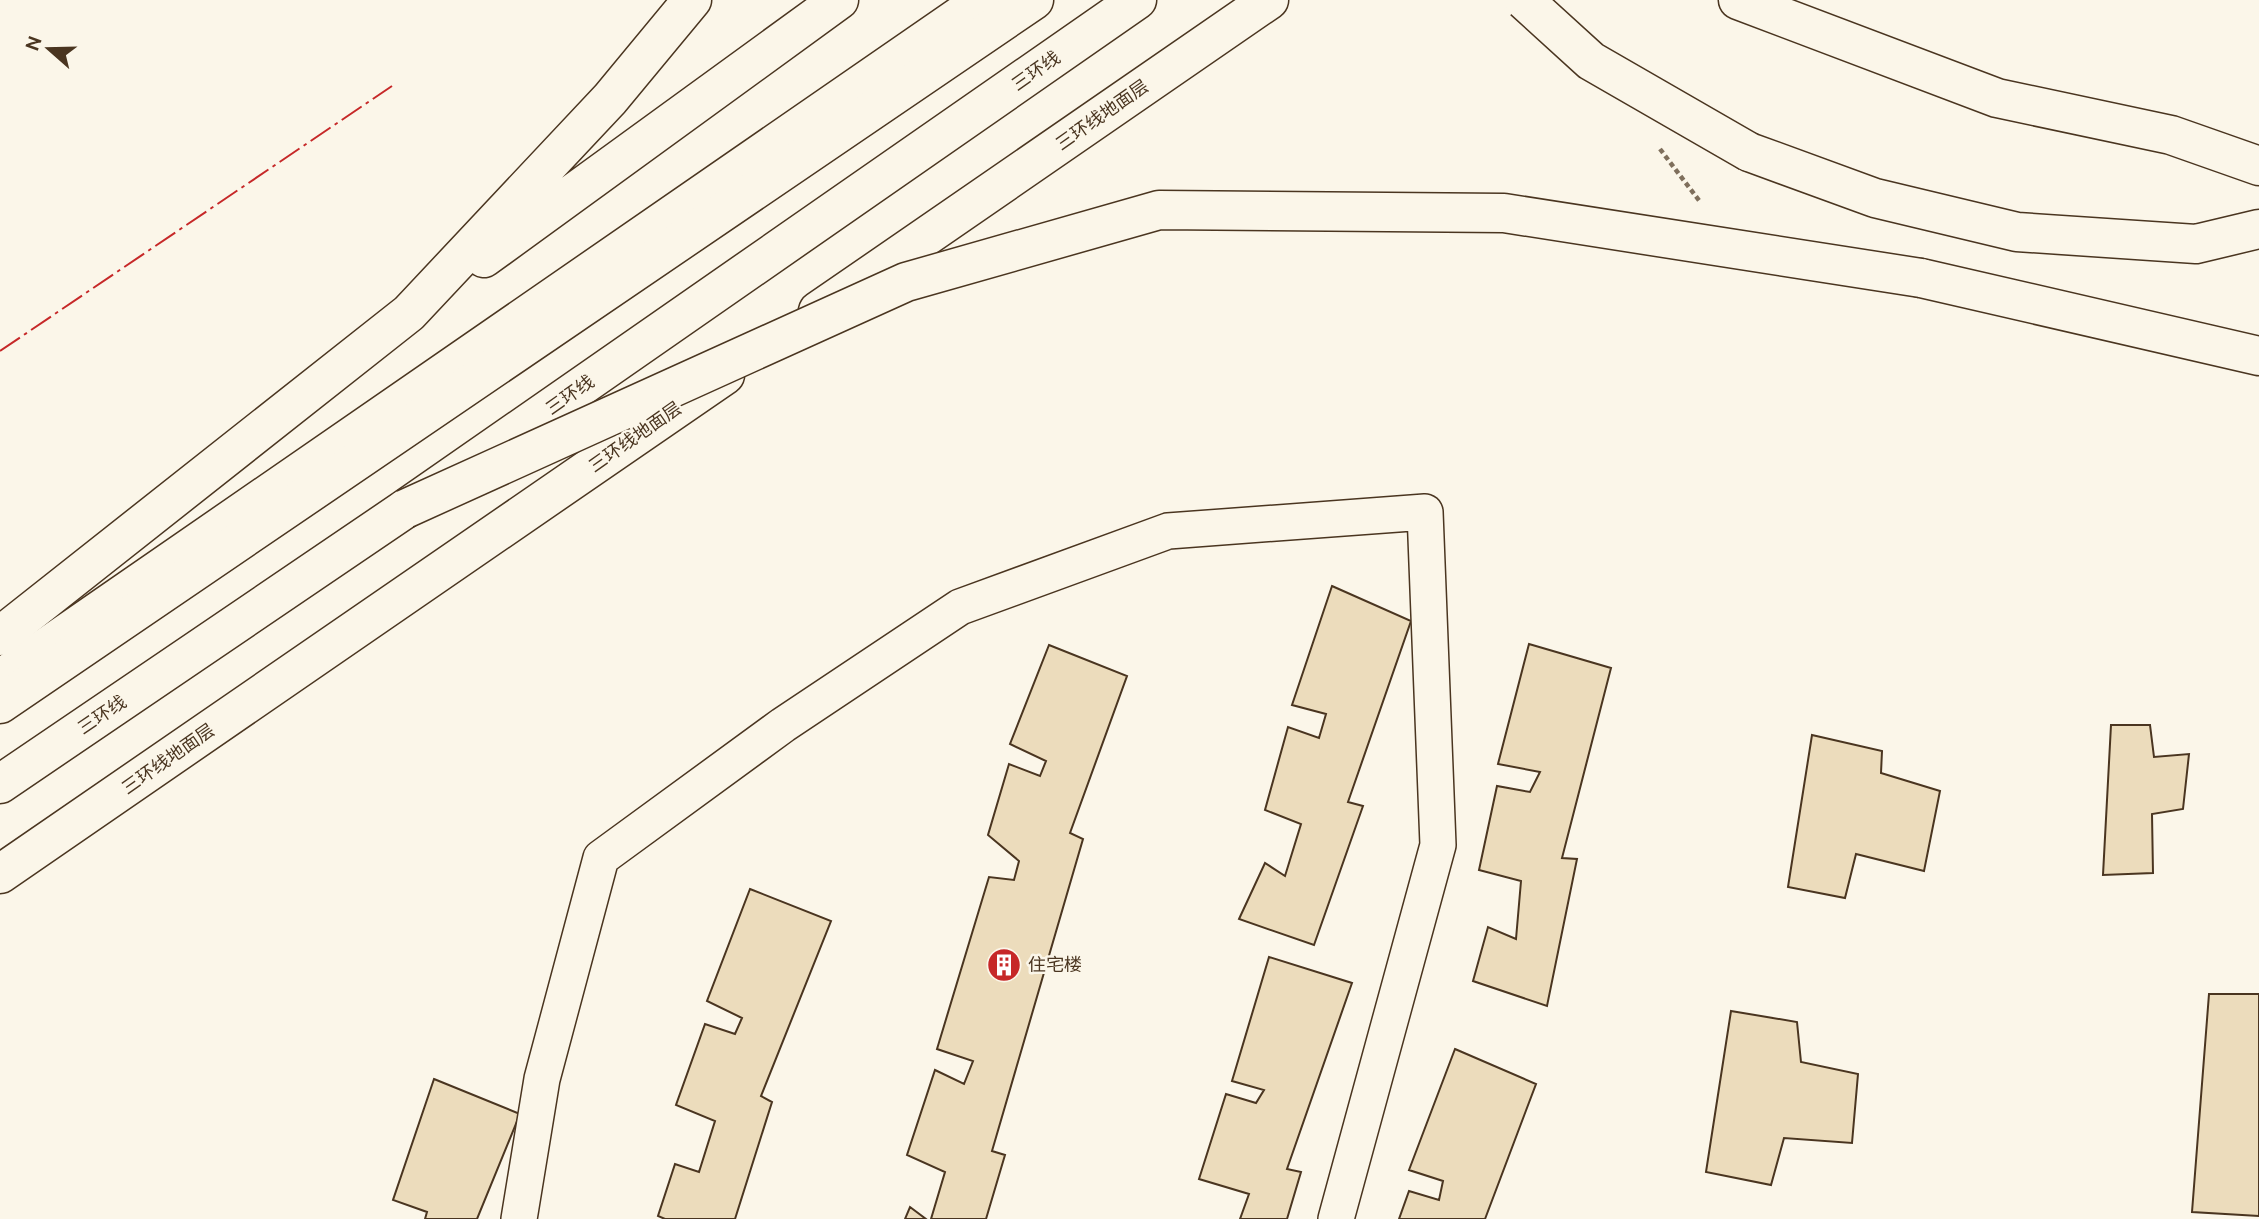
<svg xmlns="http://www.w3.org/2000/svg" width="2259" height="1219" font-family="Ubuntu,'Noto Sans SC',sans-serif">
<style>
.building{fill:#ecdcbc;stroke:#4a3520;stroke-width:2}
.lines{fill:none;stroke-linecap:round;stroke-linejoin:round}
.street-casing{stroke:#4a3520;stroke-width:38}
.primary-casing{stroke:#4a3520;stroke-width:41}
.highway-casing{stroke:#4a3520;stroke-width:41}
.path{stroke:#7f6f5c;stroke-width:4.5;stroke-dasharray:5 3.5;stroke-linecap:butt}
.street{stroke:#fbf6e9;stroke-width:35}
.primary{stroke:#fbf6e9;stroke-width:38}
.highway{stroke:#fbf6e9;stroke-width:38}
.highway-bridge-casing{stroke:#4a3520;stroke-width:41;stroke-linecap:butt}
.highway-bridge{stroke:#fbf6e9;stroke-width:38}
.power{stroke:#c62828;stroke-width:2;stroke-dasharray:24 5 3.5 5;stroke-linecap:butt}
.labels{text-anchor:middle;stroke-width:5;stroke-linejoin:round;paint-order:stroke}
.street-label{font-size:18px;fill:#4a3520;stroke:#fbf6e9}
.poi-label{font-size:18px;fill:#4a3520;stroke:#fbf6e9;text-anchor:start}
</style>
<rect width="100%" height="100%" fill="#fbf6e9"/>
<path class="building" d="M1332,586l79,35 -63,181 15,4 -49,139 -75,-26 26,-56 20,13 16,-52 -36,-14 23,-83 31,11 7,-24 -34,-9z
M1529,644l82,24 -49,190 15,1 -30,147 -74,-25 15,-54 28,12 5,-58 -42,-11 18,-84 33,6 10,-20 -42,-8z
M1049,645l78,31 -57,157 13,6 -91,312 13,4 -19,64h-55l14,-47 -38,-17 28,-85 29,14 9,-23 -36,-12 52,-172 25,3 5,-19 -31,-26 21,-71 31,12 6,-15 -36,-17z
M2111,725h39l4,32 35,-3 -6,55 -31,5 1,59 -50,2z
M1812,735l70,16 -1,22 59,18 -16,80 -68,-17 -11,44 -57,-11z
M750,889l81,32 -70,175 11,6 -37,117h-70l-7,-3 17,-52 24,8 16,-51 -39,-16 29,-81 30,10 7,-16 -35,-17z
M1269,957l83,26 -65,186 14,3 -14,47h-47l9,-25 -50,-15 27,-85 30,9 8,-13 -32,-9z
M2209,994h50v222l-67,-4z
M1731,1011l66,11 4,40 57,12 -6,69 -68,-5 -13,47 -65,-13z
M1455,1049l81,35 -51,135h-86l10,-28 30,9 4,-19 -34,-11z
M434,1079l86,35 -43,105h-52l2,-7 -34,-12z
M910,1207l16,12h-21z"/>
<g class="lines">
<g class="street-casing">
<path id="street" d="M519,1219l23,-140 59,-221 182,-133 177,-118 208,-76 257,-19 13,333 -102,374"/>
</g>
<g class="primary-casing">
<path id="primary" d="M818,311l451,-311
M0,679l983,-679
M0,874l725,-499"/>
</g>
<g class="highway-casing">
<path id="highway" d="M1738,0l259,98 174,37 88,31
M1749,152l126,46 142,34 179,12 63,-15
M484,258l355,-258
M1921,278l338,78
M0,636l409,-323 201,-214 82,-99
M0,704l1034,-704
M0,784l405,-275 732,-509"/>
</g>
<path class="path" d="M1660,149l41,54"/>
<use href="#street" class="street"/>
<use href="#primary" class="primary"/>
<use href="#highway" class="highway"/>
<g class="highway-bridge-casing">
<path id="highway-bridge" d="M1524,0l67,61 158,91
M405,509l501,-227 253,-72 345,3 417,65"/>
</g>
<use href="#highway-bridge" class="highway-bridge"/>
<path class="power" d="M0,351l392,-265"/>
</g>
<defs>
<g id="building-disc" transform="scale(1.75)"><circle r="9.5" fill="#c62828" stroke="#fbf6e9"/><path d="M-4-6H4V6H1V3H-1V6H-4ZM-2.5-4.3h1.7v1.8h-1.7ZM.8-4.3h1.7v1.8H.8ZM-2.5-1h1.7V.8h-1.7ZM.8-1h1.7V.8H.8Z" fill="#fff"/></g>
</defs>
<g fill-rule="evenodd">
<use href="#building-disc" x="1004" y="965"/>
</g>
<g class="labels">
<g class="street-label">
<text transform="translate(1036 71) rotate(-35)" y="6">三环线</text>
<text transform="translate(1102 115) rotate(-35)" y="6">三环线地面层</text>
<text transform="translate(570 395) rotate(-35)" y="6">三环线</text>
<text transform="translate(635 437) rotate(-35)" y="6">三环线地面层</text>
<text transform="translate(102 715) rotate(-34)" y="6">三环线</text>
<text transform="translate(168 759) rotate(-35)" y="6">三环线地面层</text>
</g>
<g class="poi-label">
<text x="1028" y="971">住宅楼</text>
</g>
</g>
<g transform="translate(49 49) rotate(290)" stroke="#fbf6e9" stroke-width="5" paint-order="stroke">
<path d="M0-5L12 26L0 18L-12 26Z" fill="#4a3520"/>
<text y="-10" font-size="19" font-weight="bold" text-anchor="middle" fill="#4a3520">N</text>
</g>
</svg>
